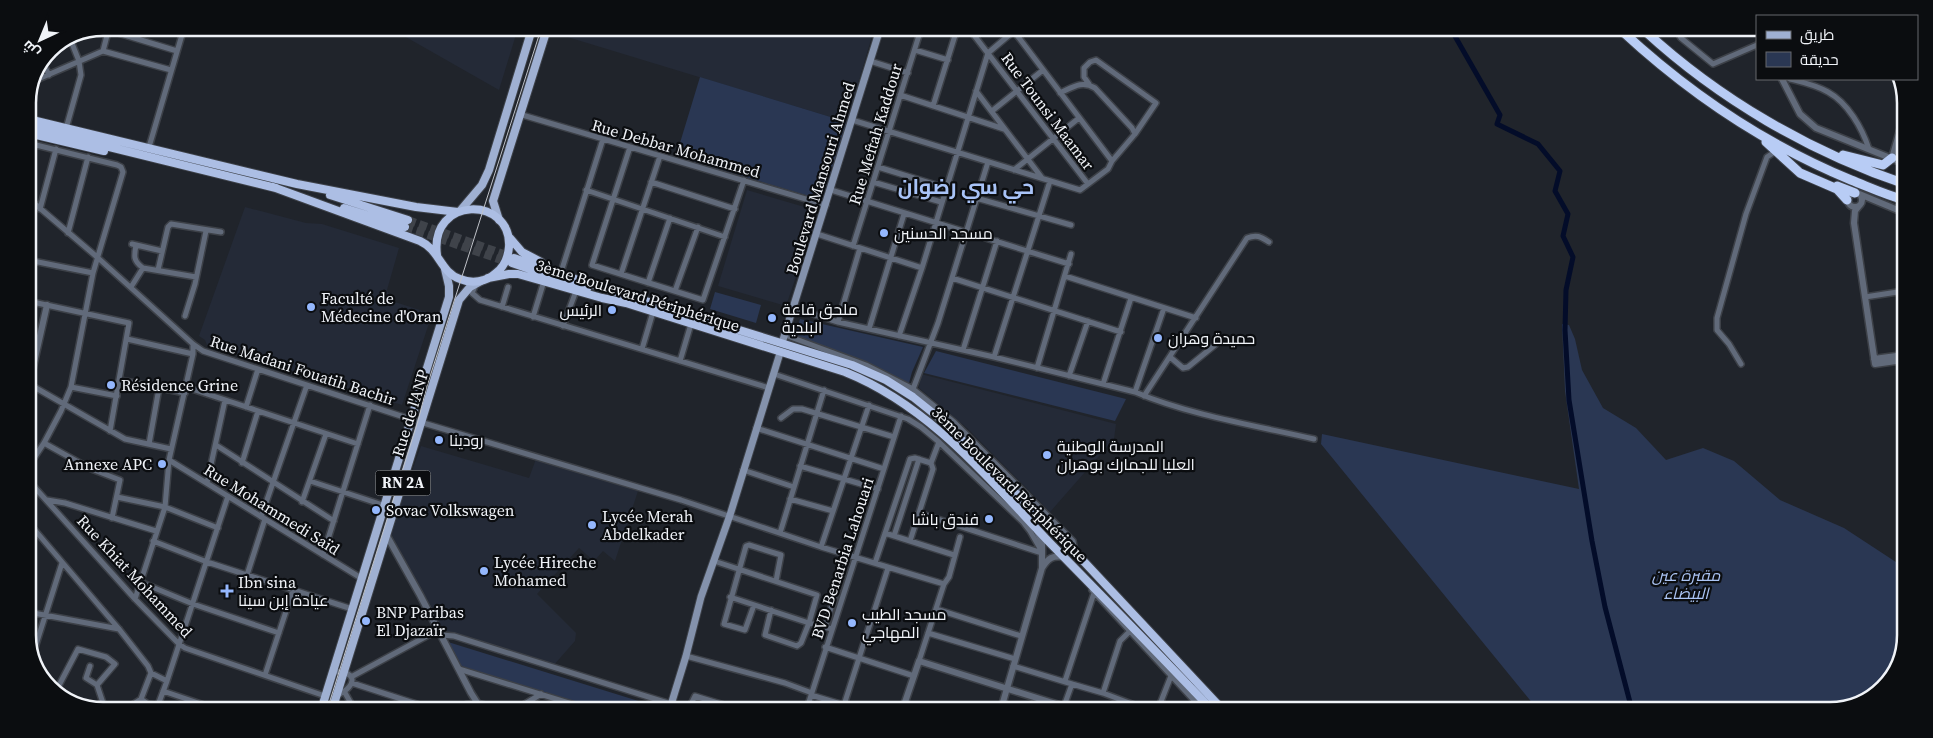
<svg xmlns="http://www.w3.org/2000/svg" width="1933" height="738" font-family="'Source Serif 4',Cairo,serif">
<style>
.built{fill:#242a37}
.green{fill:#2a3753}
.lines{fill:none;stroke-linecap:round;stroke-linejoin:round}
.canal{stroke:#030c29;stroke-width:5}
.trunk-tunnel{stroke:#3f434a;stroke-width:8;stroke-dasharray:8 4;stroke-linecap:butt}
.minor-casing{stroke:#3d4148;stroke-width:8}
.tertiary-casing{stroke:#3d4148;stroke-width:9}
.secondary-casing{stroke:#3d4148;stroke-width:9}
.primary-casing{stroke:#3d4148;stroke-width:10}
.trunk-casing{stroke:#3d4148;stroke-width:10}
.motorway-casing{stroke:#3d4148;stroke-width:11}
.minor{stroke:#616a7a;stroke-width:5}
.tertiary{stroke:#616a7a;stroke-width:6}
.secondary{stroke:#8492ac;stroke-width:7}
.primary{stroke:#9fb0d2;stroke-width:8}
.trunk{stroke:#acbee4;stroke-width:8}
.motorway{stroke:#b8ccf5;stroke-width:9}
.tram{stroke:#c0c3c9;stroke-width:1}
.poi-dot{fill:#94b7fd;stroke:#0b0d10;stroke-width:2}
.labels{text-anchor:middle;stroke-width:4.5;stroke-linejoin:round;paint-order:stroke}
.shield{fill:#0b0d10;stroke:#abaeb2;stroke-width:1}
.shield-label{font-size:15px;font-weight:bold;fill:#f0f3f8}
.street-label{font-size:16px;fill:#f0f3f8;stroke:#0b0d10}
.poi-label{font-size:16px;fill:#f0f3f8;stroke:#0b0d10;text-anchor:start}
.park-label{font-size:16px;font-style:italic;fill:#acc5f5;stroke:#0b0d10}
.district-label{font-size:21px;font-weight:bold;fill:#a8c3f7;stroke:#0b0d10}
.rim{fill:none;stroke:#f0f3f8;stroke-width:2.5}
</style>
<rect width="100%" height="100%" fill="#20242b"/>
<path class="built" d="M390,28h128l-19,62z
M552,29h322l-27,93 -296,-90z
M747,190l71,21 -32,95 -68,-20z
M245,207l61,16 16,1 77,24 -12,42 5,11 40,13 -30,91 -195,-60 -2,-5 -6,-4z
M921,374l195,50 -2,15 -64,73 -83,-84 -48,-40z
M421,446l108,32 7,-19 102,32 -23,70 -12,-10 -9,10 -15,-13 -42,46 39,39 -1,8 -22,25 -104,-33 -9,-6 -50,-95z"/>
<path class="green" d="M700,77l147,45 -25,78 -146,-44z
M715,292l46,13 -5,18 -46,-14z
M800,319l123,28 -11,25 -3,11 -114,-47z
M1562,324l7,1 6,14 7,31 21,38 33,20 30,32 37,-12 31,13 46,39 64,28 58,38 -1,94 -25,35 -46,15h-292l-217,-266 1,-10 257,55 -14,-98z
M936,351l190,48 -11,22 -191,-48z
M448,642l213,66h-71l-129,-42z"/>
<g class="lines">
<path class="canal" d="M1452,31l48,84 -3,9 41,20 22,27 -5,20 13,23 -5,22 10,21 -7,33 -1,40 4,70 23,141 13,66 27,103"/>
<path class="trunk-tunnel" d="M408,220l104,37
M405,227l105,36"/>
<g class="minor-casing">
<path id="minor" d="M162,28l20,6
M108,30l69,21
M970,30l118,154
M1677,31l4,7 32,26 44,-19
M915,50l33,10
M103,51l68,19
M870,61l38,12
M43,63l6,12
M1790,79c12,3 26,6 38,13 20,11 34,36 41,57
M36,80l67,-29 6,-23
M1089,84l-5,-7v-9l6,-6 6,-2 60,43 -21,31
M976,91l66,87
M1060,93c13,-6 22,-13 35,-5l37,40 3,6 -23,27
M900,95l104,34
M933,106l24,-77
M992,111l51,-41
M519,114l307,91
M852,120l228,70 28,-21 4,-8 -99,-131
M67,125l14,-50 -2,-14 -8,-20
M28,143l89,22 4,2 2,5 -30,101 -22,114 -10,24 -17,32 -16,24
M149,147l35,-119
M630,147l-38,118 111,35 41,-120
M878,167l68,21
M1014,170l65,-52
M651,182l84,27
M873,182l68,20
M586,190l139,47
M831,190l238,74
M28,198l69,59 96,87 10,7 207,68 271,81 140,47 123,37
M976,198l95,27
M40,209l16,-60
M28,227l4,-25
M68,233l20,-76
M817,234l105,34
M132,244l30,7
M853,246l68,-217
M28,260l65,13
M143,268l53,9
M562,269l41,-130
M158,270l10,-43 3,-3 50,8
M621,274l39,-118
M1065,276l131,42
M952,278l169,54
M648,283l22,-65
M476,284l-4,9 8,7 289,88
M131,287l12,-19c-10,-7 -9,-12 -7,-23
M675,291l23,-64
M1865,297l39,-6
M28,301l101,22 -19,108
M502,307l6,-20
M794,308l44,14 156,35 141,35c54,23 122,34 179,47
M185,316l10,-32 11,-53
M533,317l11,-36
M838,322l22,-74
M563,326l13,-35
M869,329l35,-115
M785,335l81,30 47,24 41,33 119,119 2,11
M899,336l23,-68 66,-215 26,-22
M127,339l66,15
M642,349l11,-37
M963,350l34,-109
M994,357l56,-176
M1170,357l13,11 5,-1 27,-22
M680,361l11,-37
M1741,364l-12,-20 -12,-14v-12l29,-104 21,-57 9,-6
M1037,368l34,-114
M774,374l134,45 13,8 18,15 84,80 7,9 11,19
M1069,376l19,-55
M120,380l65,13
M29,384l96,55 46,10
M1103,384l28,-86
M71,387l46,9
M186,387l172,57
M913,389l25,-66 50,-161
M1135,392l29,-84
M1144,396l103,-158c10,-4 14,-1 22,4
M246,407l12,-38
M781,418l12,-9h9l92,28
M756,428l128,41
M44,443l45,25 31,12 -8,38
M149,444l10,-56
M216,445l118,76
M1903,448l-3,-17h3
M169,460l192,118
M242,463l16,-52
M800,466l78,23
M743,470l51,17
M28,480l107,119 44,45 6,4 140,48
M310,481l73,24
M207,483l18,-83
M117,497l48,10 53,21
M790,499l43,12
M47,500l18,3 91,28
M302,502l24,-68
M919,513l123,40
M261,517l46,-132
M28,522l91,107 29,37 3,7
M780,533l44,-143
M885,533l69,22
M894,536l25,-77
M153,541l54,21 145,47
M910,541l23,-72 -2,-6
M821,547l48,-142
M323,555l47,-150
M714,561l103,34 -8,28 23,6
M875,563l35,-104 5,-1 16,5 8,-21
M247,575l18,-56
M140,582l53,22 86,29
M1092,590l110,119
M730,597l79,26 -8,20 -4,3 -32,-11 6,-25
M135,599l30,-92 4,-47 24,-106v-10
M754,605l-9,25 -21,-6 22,-78 3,-1 32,10 -5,26
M936,609l85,27
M28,612l91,17
M825,627l22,-71
M928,633l87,26
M441,635l13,1 217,68
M825,647l89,29
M33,654l29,-91
M686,656l99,27 27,10
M919,661l25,-77 5,-7 11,-40
M1013,666l59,18 -8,22
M459,669l126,39
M151,673l16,8 -9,24 -10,-1 -7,-5z
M332,673c10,-4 27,2 17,14 -3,4 -9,7 -13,9
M265,675l28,-85
M351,677l87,-47
M167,681l61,-185
M1065,681l29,-88
M352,683l74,24
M1072,684l31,9 42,16
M97,685l7,21
M56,691l22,-42 28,8 9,7 -18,21 -11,-7 4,-12
M163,691l47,16
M344,691l9,16
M1103,693l17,-52 9,-9
M811,695l33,10
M129,707l12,-8
M520,707l21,-13
M689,708l6,-12 39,12
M807,708l94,-292
M843,708l45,-140
M1158,709l13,-33"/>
</g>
<g class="tertiary-casing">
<path id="tertiary" d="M1782,79l18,35 16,14 89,36
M1892,158l13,-45
M1848 200a7 7 0 1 1 14 0a7 7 0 1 1-14 0Z
M1857,193l48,20
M1859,206l-4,5 -1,12 21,141 28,-4
M1874,359l30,-4
M28,389l19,-84
M1037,531l5,12v24
M387,536l33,59 51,98 7,11
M466,705l12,-1 14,3
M903,708l16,-47 153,48
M1001,709l41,-141c6,-10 11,-13 22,-11"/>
</g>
<g class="secondary-casing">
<path id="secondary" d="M782,343l98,-314
M670,708l16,-52 15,-59 29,-82 50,-162"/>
</g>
<g class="primary-casing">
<path id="primary" d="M460,211l22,-26 7,-15 43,-141
M499,220l-6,-19 54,-172
M322,707l127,-410v-11l-4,-17
M333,707l126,-407 11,-13 11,-6"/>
</g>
<g class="trunk-casing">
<path id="trunk" d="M28,119l269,65 119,23 42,5
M28,127l248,61
M28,133l76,18
M273,187l147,54c20,9 20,31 40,38 12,5 26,3 36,-6 8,-6 12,-16 13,-26 3,-51 -80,-52 -72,8
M330,195l78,25
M344,208l61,19
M510,238l12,14 19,10
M514,258l67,23 271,84 34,15 27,17 30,24 132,131 147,157
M512,263l75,26
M488,278l21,-4h9l84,24 24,5 219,69c85,34 144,107 205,171 54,55 108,110 161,166"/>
</g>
<g class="motorway-casing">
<path id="motorway" d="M1622,31c67,62 144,114 229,149 18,7 35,15 54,20
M1645,31c74,68 165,121 260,153
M1766,142l34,31 37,16 10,11
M1843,155l40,10 9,-7
M1837,186l18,7"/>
</g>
<use href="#minor" class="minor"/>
<use href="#tertiary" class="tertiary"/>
<use href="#secondary" class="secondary"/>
<use href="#primary" class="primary"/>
<use href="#trunk" class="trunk"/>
<use href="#motorway" class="motorway"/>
<path class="tram" d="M328,707l90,-286 9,-35 114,-357"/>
</g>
<g class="poi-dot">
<circle cx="884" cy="233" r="5"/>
<circle cx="311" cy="307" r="5"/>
<circle cx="612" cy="310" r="5"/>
<circle cx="772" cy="318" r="5"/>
<circle cx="1158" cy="338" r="5"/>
<circle cx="111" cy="385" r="5"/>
<circle cx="439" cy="440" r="5"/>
<circle cx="1047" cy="455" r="5"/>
<circle cx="162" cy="464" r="5"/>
<circle cx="376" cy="510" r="5"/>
<circle cx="989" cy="519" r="5"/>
<circle cx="592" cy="525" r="5"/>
<circle cx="484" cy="571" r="5"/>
<path d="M224.5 583.5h5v5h5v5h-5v5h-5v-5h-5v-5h5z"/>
<circle cx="366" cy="621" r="5"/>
<circle cx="852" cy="623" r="5"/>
</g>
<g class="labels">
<rect class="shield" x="375.5" y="470.5" width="55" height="25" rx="4"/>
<g class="shield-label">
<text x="403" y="488">RN 2A</text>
</g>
<g class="street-label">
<text transform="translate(1048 111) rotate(53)" y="6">Rue Tounsi Maamar</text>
<text transform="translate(875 134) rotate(-73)" y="6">Rue Meftah Kaddour</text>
<text transform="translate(676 148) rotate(16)" y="6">Rue Debbar Mohammed</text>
<text transform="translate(820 178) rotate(-73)" y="6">Boulevard Mansouri Ahmed</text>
<text transform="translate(638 295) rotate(17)" y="6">3ème Boulevard Périphérique</text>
<text transform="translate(303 370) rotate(18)" y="6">Rue Madani Fouatih Bachir</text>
<text transform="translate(410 413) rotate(-73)" y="6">Rue de l'ANP</text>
<text transform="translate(1010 484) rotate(45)" y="6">3ème Boulevard Périphérique</text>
<text transform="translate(272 509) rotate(32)" y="6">Rue Mohammedi Saïd</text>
<text transform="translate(842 558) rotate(-72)" y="6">BVD Benarbia Lahouari</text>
<text transform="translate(135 576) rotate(47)" y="6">Rue Khiat Mohammed</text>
</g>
<g class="poi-label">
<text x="894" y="239">مسجد الحسنين</text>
<text x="321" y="304">Faculté de<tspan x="321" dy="18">Médecine d'Oran</tspan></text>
<text x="782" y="315">ملحق قاعة<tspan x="782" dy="18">البلدية</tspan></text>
<text x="602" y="316" text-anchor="end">الرئيس</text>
<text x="1168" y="344">حميدة وهران</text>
<text x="121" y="391">Résidence Grine</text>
<text x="449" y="446">رودينا</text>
<text x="1057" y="452">المدرسة الوطنية<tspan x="1057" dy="18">العليا للجمارك بوهران</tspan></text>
<text x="152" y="470" text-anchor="end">Annexe APC</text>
<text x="386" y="516">Sovac Volkswagen</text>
<text x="602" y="522">Lycée Merah<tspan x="602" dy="18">Abdelkader</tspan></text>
<text x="979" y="525" text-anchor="end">فندق باشا</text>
<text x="494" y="568">Lycée Hireche<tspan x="494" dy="18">Mohamed</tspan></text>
<text x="238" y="588">Ibn sina<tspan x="238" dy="18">عيادة إبن سينا</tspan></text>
<text x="376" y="618">BNP Paribas<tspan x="376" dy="18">El Djazaïr</tspan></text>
<text x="862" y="620">مسجد الطيب<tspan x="862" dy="18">المهاجي</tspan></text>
</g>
<g class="park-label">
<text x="1686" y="581">مقبرة عين<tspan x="1686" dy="18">البيضاء</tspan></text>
</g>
<g class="district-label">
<text x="966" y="194">حي سي رضوان</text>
</g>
</g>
<path d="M0 0H1933V738H0ZM103 36H1830A67 67 0 0 1 1897 103V635A67 67 0 0 1 1830 702H103A67 67 0 0 1 36 635V103A67 67 0 0 1 103 36Z" fill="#0b0d10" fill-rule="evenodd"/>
<path class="rim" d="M103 36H1830A67 67 0 0 1 1897 103V635A67 67 0 0 1 1830 702H103A67 67 0 0 1 36 635V103A67 67 0 0 1 103 36Z"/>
<rect x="1756" y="15" width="162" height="65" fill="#0b0d10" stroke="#67696d"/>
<rect x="1766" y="31" width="25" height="8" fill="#9fb0d2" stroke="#67696d"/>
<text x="1800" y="40" font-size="15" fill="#f0f3f8">طريق</text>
<rect x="1766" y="52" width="25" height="15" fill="#2a3753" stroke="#67696d"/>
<text x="1800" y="65" font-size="15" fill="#f0f3f8">حديقة</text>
<g transform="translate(40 40) rotate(224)" stroke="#0b0d10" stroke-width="4" paint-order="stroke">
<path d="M0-4L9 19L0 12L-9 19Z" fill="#f0f3f8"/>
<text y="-8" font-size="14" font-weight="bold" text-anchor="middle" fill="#f0f3f8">ش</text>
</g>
</svg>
